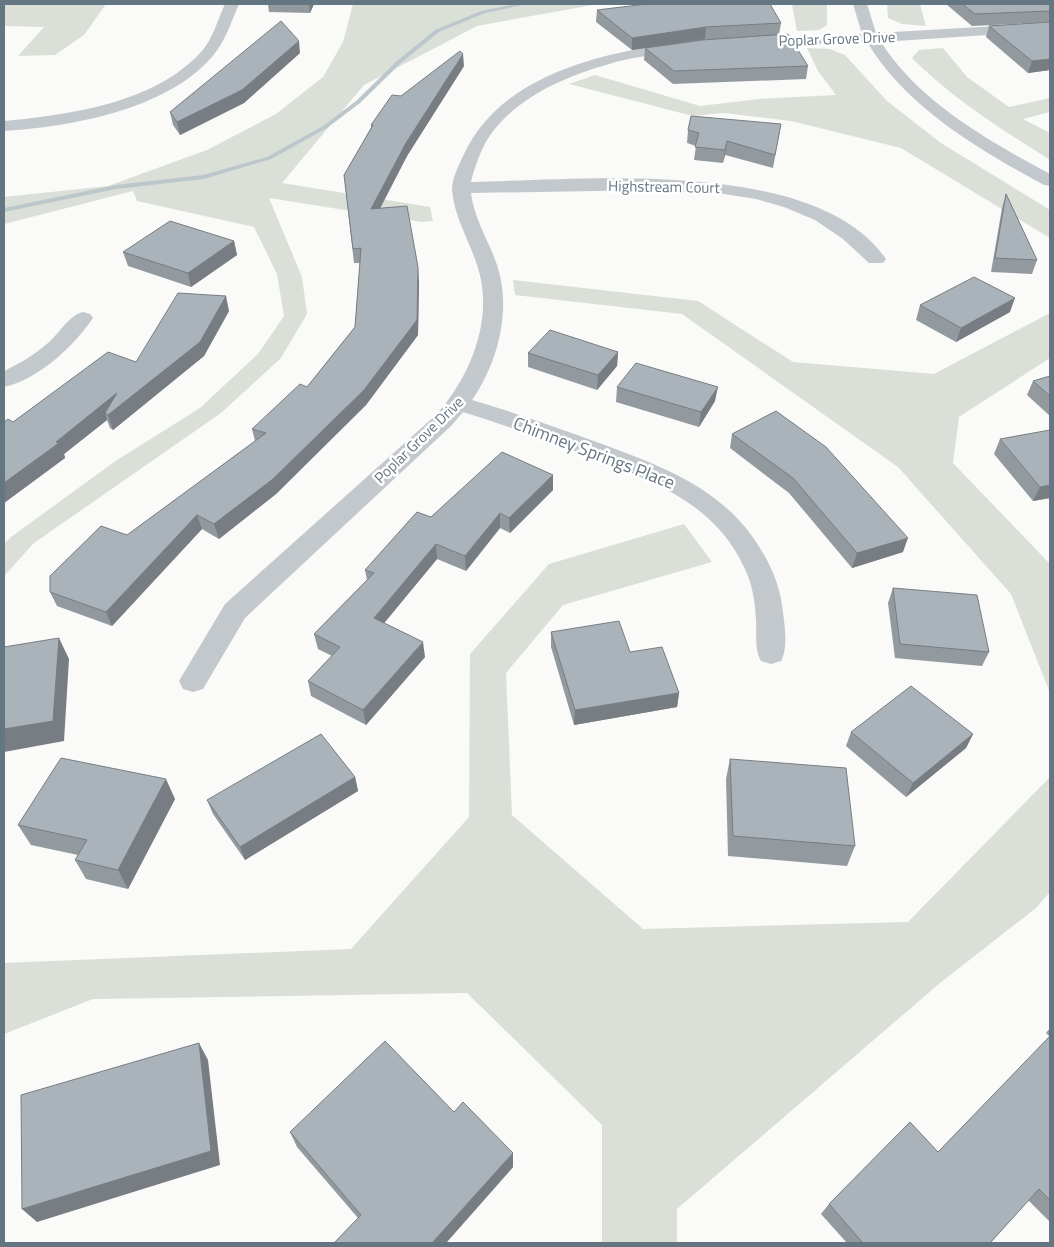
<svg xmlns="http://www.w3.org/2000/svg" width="1054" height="1247" font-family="'Titillium Web',sans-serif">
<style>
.green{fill:#dadfd7}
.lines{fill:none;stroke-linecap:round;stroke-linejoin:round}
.stream{fill:#bbc7cb;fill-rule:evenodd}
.minor{fill:#c3c8cc;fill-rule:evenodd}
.wall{fill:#929a9f}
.shaded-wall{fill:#777d82}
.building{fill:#aab3b9;stroke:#777d82}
.labels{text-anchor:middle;stroke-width:5;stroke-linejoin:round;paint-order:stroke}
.far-street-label{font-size:15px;fill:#657683;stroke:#fff}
.street-label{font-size:18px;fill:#657683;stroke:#fff}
</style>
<rect width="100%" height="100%" fill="#fafaf8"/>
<path class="green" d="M4,4h102l-22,31 -29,20 -37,1 26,-29 -40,-1z
M353,4h245l-121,22 -113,59 -82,98 148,24 3,14 -12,1 -152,-24 33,79 5,37 -26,44 -60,55 -187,130 -30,33v-32l7,-7 103,-75 86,-54 58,-54 26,-38 -7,-42 -23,-47 -117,-26 -4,-10 -129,33v-27l104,-11 99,-36 69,-36 47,-37 20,-35z
M792,4h35v21l-8,5 -22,1z
M887,4h33l6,22 -24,-2 -14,-6z
M807,48l23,1 15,6 42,46 54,42 109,67v28l-149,-90 -110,-27 -68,-8 -30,3 -124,-32 26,-9 105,31 59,-7 77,-4 -18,-24z
M943,48l24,29 42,30 41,-9v14l-27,7 27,14v27c-49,-31 -97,-61 -138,-102l7,-8z
M513,280l185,21 95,61 141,12 116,-61v45l-91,59 -6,46 97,101v129l-39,-99 -113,-127 -216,-153 -167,-19z
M684,524l28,38 -149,43 -57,68 6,142 131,114 265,-7 142,-145v115l-14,16 -96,75 -263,226v34h-75v-118l-135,-132 -374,6 -89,35v-71l347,-14 118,-132 1,-163 79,-90z"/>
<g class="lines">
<path class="stream" d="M517,4h10l-42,9 -46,19 -38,31 -41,40 -33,25 -56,31 -67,20 -88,10 -112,23v-4l112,-23 87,-10 64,-18 56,-31 33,-25 41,-40 38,-31 46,-19z"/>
<path class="minor" d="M225,4h14c-8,18 -14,39 -28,54 -46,52 -141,69 -207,73v-10c65,-6 151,-18 197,-69 12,-13 17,-33 24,-48z
M853,4h14l9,29 174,-10v8l-169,11c38,60 108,99 169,132v12l-6,-1c-66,-36 -137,-77 -177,-143l-111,4 -7,-4 7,-4 106,-4z
M683,42l7,4 -2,3c-21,5 -43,6 -64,11 -49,12 -109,35 -137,80 -7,12 -13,29 -16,42 110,-2 344,-26 415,77l-3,4h-14l-26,-24 -28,-19 -31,-13 -28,-8 -32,-5 -70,-4 -183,3c3,26 18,48 26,72 15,44 1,98 -25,135 44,13 87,28 130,44 62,23 122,45 158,104 11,18 19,36 22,57 2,16 7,41 -1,56l-10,3 -10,-3c-7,-13 -4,-27 -5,-41 -1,-20 -4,-38 -13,-55 -30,-64 -97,-87 -158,-110 -40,-16 -81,-30 -122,-43l-11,13 -207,193 -42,71 -10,3 -10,-3 -4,-8 46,-77 211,-189c35,-39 59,-98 41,-150 -8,-25 -23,-49 -25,-75 0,-12 7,-25 12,-36 37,-80 140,-102 219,-112z
M83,312l7,2 3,4c-20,29 -54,61 -89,69v-16c15,-7 30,-16 44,-28 11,-9 21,-28 35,-31z"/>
</g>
<path class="wall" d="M268,4h46l-4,9 -41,-1z
M946,4h104v18l-78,4z
M597,10l184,13 -2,12 29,31 -2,13 -133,5 -29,-24 1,-12 -13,2 -36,-28z
M1050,22v48l-22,3 -42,-36 3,-11z
M300,53l-56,50 -64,32 -7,-10 -3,-13z
M464,66l-57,90 -27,53 39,72 -1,54 -52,70 -90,89 -57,45 -17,-10 -90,97 -55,-20 -7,-14 205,-151 -3,-12 55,-42 48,-60 5,-64h-6l-10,-88 27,-47v-3l30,-29z
M781,124l-8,44 -48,-13 -2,8 -29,-3 2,-14 -9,-3 1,-13z
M1006,194l31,66 -5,14 -41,-2 11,-64z
M234,241l3,14 -46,32 -63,-21 -5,-14z
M920,305l90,7 -54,30 -40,-22z
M229,311l-25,45 -91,74 -3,-2 -3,-8 -43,34 1,4 -61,45v-81h9l123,-60z
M618,352l-1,14 -20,24 -69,-23v-14z
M1050,376v40l-23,-21 6,-14z
M617,387l98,14 -16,26 -83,-25z
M732,434l171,118 -51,16 -63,-75 -59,-45z
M1000,439l50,59 -17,3 -39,-47z
M553,475v15l-43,43 -10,-5 -34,43 -29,-12 -53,64 41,34 -59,68 -55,-29 -3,-15 24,-25 -14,-7 -4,-15 53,-54 -2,-10 66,-53z
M893,588l96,64 -7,14 -87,-8 -7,-55z
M551,632l79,20 49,41 -2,14 -103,18 -23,-78z
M851,732l122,2 -7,14 -60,49 -60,-51z
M730,759l125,87 -8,20 -119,-10 -2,-77z
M355,777l3,14 -113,69 -32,-46 -6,-14z
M175,799l-47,90 -42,-10 -11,-19 3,-5 -47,-10 -13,-20z
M1050,1028v194l-22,-22 -38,43h-143l-26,-29 8,-10 109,-52 112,-115 -4,-4z
M454,1112l59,55 -67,76h-112l24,-25 -61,-71 -7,-15z"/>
<path class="shaded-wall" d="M309,4h5l-4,9z
M706,27l-1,12 -73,11v-12z
M299,41l1,12 -56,50 -64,32 -3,-13z
M463,54l1,12 -57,90 -35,67 -1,-14 35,-66z
M1050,59v11l-22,3 4,-12z
M727,141l-2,14 -2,8 2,-13z
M234,241l3,14 -46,32 -3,-14z
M418,267l1,14 -1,54 -52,70 -90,89 -57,45 -5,-15z
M226,296l3,15 -25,45 -91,74 -5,-15 -3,-2 2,7 -43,34 1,4 -61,45v-20l52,-41z
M1015,298l-5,14 -54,30 5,-14z
M618,352l-1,14 -20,24 1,-15z
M718,387l-3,14 -16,26 2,-15z
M553,475v15l-43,43 -1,-15z
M1050,485v13l-17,3 7,-14z
M500,513v15l-34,43 -1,-15z
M197,515l5,14 -90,97 -6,-14z
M908,538l-5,14 -51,16 5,-15z
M436,544l1,15 -61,74 -2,-15z
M59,638l10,21 -5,82 -60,11v-23z
M423,642l2,15 -59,68 -3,-15z
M679,693l-2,14 -103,18 1,-15z
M973,734l-7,14 -60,49 7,-14z
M355,777l3,14 -113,69 -5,-13z
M166,779l9,20 -47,90 -10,-19z
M199,1043l9,17 12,105 -183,57 -15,-13z
M513,1153v14l-67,76h-14z"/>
<path class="building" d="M647,4h123l11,19 -75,4 -74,11 -35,-28z
M962,4h88v7l-75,3z
M281,21l18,20 -57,49 -65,32 -7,-10z
M1050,22v37l-18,2 -43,-35z
M788,34l20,32 -134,5 -29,-23 57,-8z
M460,51l3,3 -57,89 -35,66 36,-3 11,61 -1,53 -53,70 -91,89 -59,45 -17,-9 -91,97 -56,-20v-16l51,-50 26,9 139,-102 -14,-4 48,-45 7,3 48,-60 6,-79 -8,1 -9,-74 29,-50h-2l21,-30 9,1z
M691,116l90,8 -6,31 -48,-14 -2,9 -30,-3 4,-14 -11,-3z
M1006,194l31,66 -42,-2z
M170,221l64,20 -46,32 -65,-21z
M974,277l41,21 -54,30 -41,-23z
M178,293l48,3 -26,46 -92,73 -3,-2 12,-20 -61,49 3,1 -55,40v-61l4,-3 5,3 95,-70 28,10z
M550,330l68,22 -20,23 -70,-22z
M636,363l82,24 -17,25 -84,-25z
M1050,376v20l-17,-15z
M776,411l50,36 82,91 -51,15 -64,-75 -61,-44z
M1050,430v55l-10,2 -40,-48z
M502,452l51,23 -44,43 -9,-5 -35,43 -29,-12 -62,74 49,24 -60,68 -55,-29 32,-34 -26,-13 60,-61 -9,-3 52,-58 14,5z
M893,588l84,7 12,57 -89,-8z
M619,621l11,31 32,-5 17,46 -104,17 -24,-78z
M59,638l-6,83 -49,8v-82z
M911,686l62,48 -60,49 -62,-51z
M321,734l34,43 -115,70 -33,-47z
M61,758l105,21 -48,91 -43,-10 12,-20 -69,-15z
M730,759l116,9 9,78 -122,-10z
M1050,1036v164l-11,-11 -49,54h-127l-34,-39 81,-82 28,30z
M385,1041l69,71 9,-10 50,51 -81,90h-98l27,-28 -71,-83z
M199,1043l12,108 -189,58 -1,-114z"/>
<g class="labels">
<g class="far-street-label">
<text transform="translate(837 39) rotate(-2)" y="5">Poplar Grove Drive</text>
<text transform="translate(664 187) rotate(1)" y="5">Highstream Court</text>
<text transform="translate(419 440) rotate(-44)" y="5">Poplar Grove Drive</text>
</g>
<g class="street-label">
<text transform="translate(594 453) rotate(21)" y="6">Chimney Springs Place</text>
</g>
</g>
<rect width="1054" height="1247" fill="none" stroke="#657683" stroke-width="10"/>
</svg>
